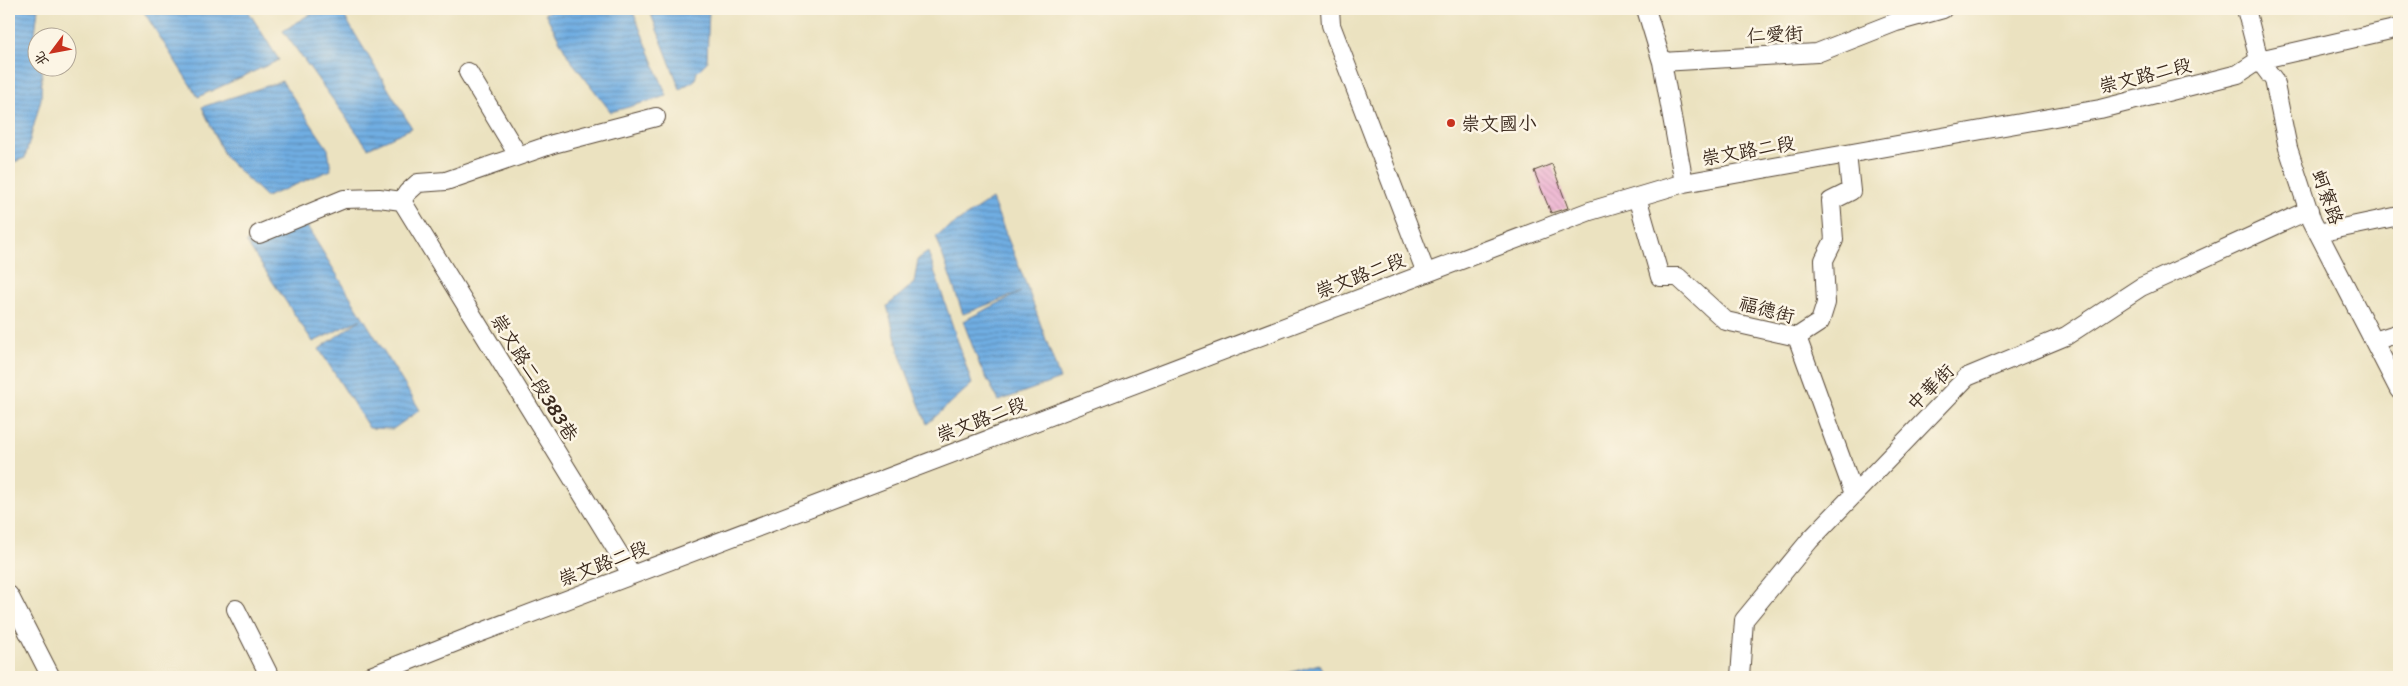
<svg xmlns="http://www.w3.org/2000/svg" width="2408" height="686" font-family="Sriracha,'LXGW WenKai TC',sans-serif">
<style>
.water{fill:url(#water-rules);stroke:#566c80}
.building{fill:url(#building-back-hatch)}
.lines{fill:none;stroke-linecap:round;stroke-linejoin:round}
.minor-casing{stroke:#554636;stroke-width:20}
.minor{stroke:#fff;stroke-width:18}
.poi-dot{fill:#c8321e;stroke:#fcf5e5;stroke-width:2}
.labels{text-anchor:middle;stroke-width:5;stroke-linejoin:round;paint-order:stroke}
.street-label{font-size:19px;fill:#3b2a1e;stroke:#fcf5e5}
.poi-label{font-size:19px;fill:#3b2a1e;stroke:#fcf5e5;text-anchor:start}
</style>
<defs>
<pattern id="water-rules" width="6" height="5" patternUnits="userSpaceOnUse" patternTransform="scale(1.25)"><rect width="6" height="5" fill="#70ade2"/><path d="M0 2.5h6" fill="none" stroke="#5d8db7"/></pattern>
<pattern id="building-back-hatch" width="6" height="6" patternUnits="userSpaceOnUse" patternTransform="scale(1.25)"><rect width="6" height="6" fill="#eba7cf"/><path d="M-1 5l2 2M0 0l6 6M5-1l2 2" fill="none" stroke="#c088a7"/></pattern>
</defs>
<rect width="100%" height="100%" fill="#fcf5e5"/>
<filter id="ink" filterUnits="userSpaceOnUse"><feTurbulence type="fractalNoise" baseFrequency=".02" numOctaves="2"/><feDisplacementMap in="SourceGraphic" scale="10" xChannelSelector="R" yChannelSelector="G"/><feConvolveMatrix kernelMatrix="1 2 1 2 8 2 1 2 1" color-interpolation-filters="sRGB"/></filter>
<filter id="wash" filterUnits="userSpaceOnUse"><feTurbulence type="fractalNoise" baseFrequency=".0096" numOctaves="4" result="noise"/><feDisplacementMap in="SourceGraphic" scale="20" xChannelSelector="R" yChannelSelector="G"/><feGaussianBlur stdDeviation="1.12" result="paint"/><feColorMatrix in="noise" values="0 0 0 0 0 0 0 0 0 0 0 0 0 0 0 0 0 1.4 0 .05"/><feComposite in="paint" operator="in"/></filter>
<g filter="url(#wash)">
<rect width="100%" height="100%" fill="#ebe2c0"/>
<path class="water" d="M9,9h29l-3,25 2,9 1,25h4l-1,31 -16,59 -16,6z
M142,9h105l32,51 -81,37z
M318,9h22l72,119 -44,20 -85,-117z
M555,9h77l35,87 -56,16 -42,-54 -24,-45z
M649,9h60l-2,53 -10,10 -2,8 -15,9z
M282,81l46,68 3,21 -65,27 -41,-40 -23,-50z
M992,199l36,90 32,90 -61,22 -19,-35 -17,-45 58,-29 -58,22 -27,-78z
M307,226l113,184 -27,19 -24,-1 -50,-79 42,-30 -48,23 -67,-100z
M928,252l44,132 -45,40 -26,-66 -14,-52 27,-23 4,-24z
M1319,664l7,13h-51z"/>
<g id="blocks">
<path class="building" d="M1552,164l16,44 -17,5 -17,-42z"/>
</g>
</g>
<g filter="url(#ink)">
<use href="#blocks" fill-opacity="0" stroke="#554636" stroke-width="1"/>
<g class="lines">
<g class="minor-casing">
<path id="minor" d="M1330,9l1,16 95,248
M1646,9l16,53 22,121
M2246,9l13,51 15,20 14,68 24,73 87,169
M1662,62l155,-9 79,-31 47,-13
M468,72l50,83
M1637,197l23,80h18l48,44 71,16 57,157
M402,201l230,374
M2318,233l81,-17
M259,234l85,-35 35,-1 23,3 5,-8 11,-10 28,-2 107,-37 103,-27
M1797,337l23,-15 6,-19 -2,-43 10,-20 -3,-39 20,-10 -4,-37
M2374,341l25,-8
M9,595l42,82
M236,609l34,68
M368,677l106,-42 1116,-424 94,-28 416,-74 138,-35 21,-14 140,-32
M1740,677l4,-57 66,-80 157,-163 99,-41 75,-49 168,-77"/>
</g>
<use href="#minor" class="minor"/>
</g>
</g>
<circle class="poi-dot" cx="1451" cy="123" r="5"/>
<g class="labels">
<g class="street-label">
<text transform="translate(1775 34) rotate(-3)" y="7">仁愛街</text>
<text transform="translate(2145 75) rotate(-14)" y="7">崇文路二段</text>
<text transform="translate(1748 150) rotate(-10)" y="7">崇文路二段</text>
<text transform="translate(2328 197) rotate(70)" y="7">蚵寮路</text>
<text transform="translate(1360 275) rotate(-21)" y="7">崇文路二段</text>
<text transform="translate(1767 309) rotate(15)" y="7">福德街</text>
<text transform="translate(535 377) rotate(58)" y="7">崇文路二段383巷</text>
<text transform="translate(1930 387) rotate(-45)" y="7">中華街</text>
<text transform="translate(981 419) rotate(-21)" y="7">崇文路二段</text>
<text transform="translate(603 563) rotate(-21)" y="7">崇文路二段</text>
</g>
<g class="poi-label">
<text x="1461" y="130">崇文國小</text>
</g>
</g>
<rect width="2408" height="686" fill="none" stroke="#fcf5e5" stroke-width="30"/>
<g transform="translate(52 52) rotate(238)"><circle r="24" fill="#fcf5e5" stroke="#afa495"/>
<path d="M0-4L9 19L0 12L-9 19Z" fill="#c8321e"/>
<text y="-8" font-size="14" font-weight="bold" text-anchor="middle" fill="#3b2a1e">北</text>
</g>
</svg>
